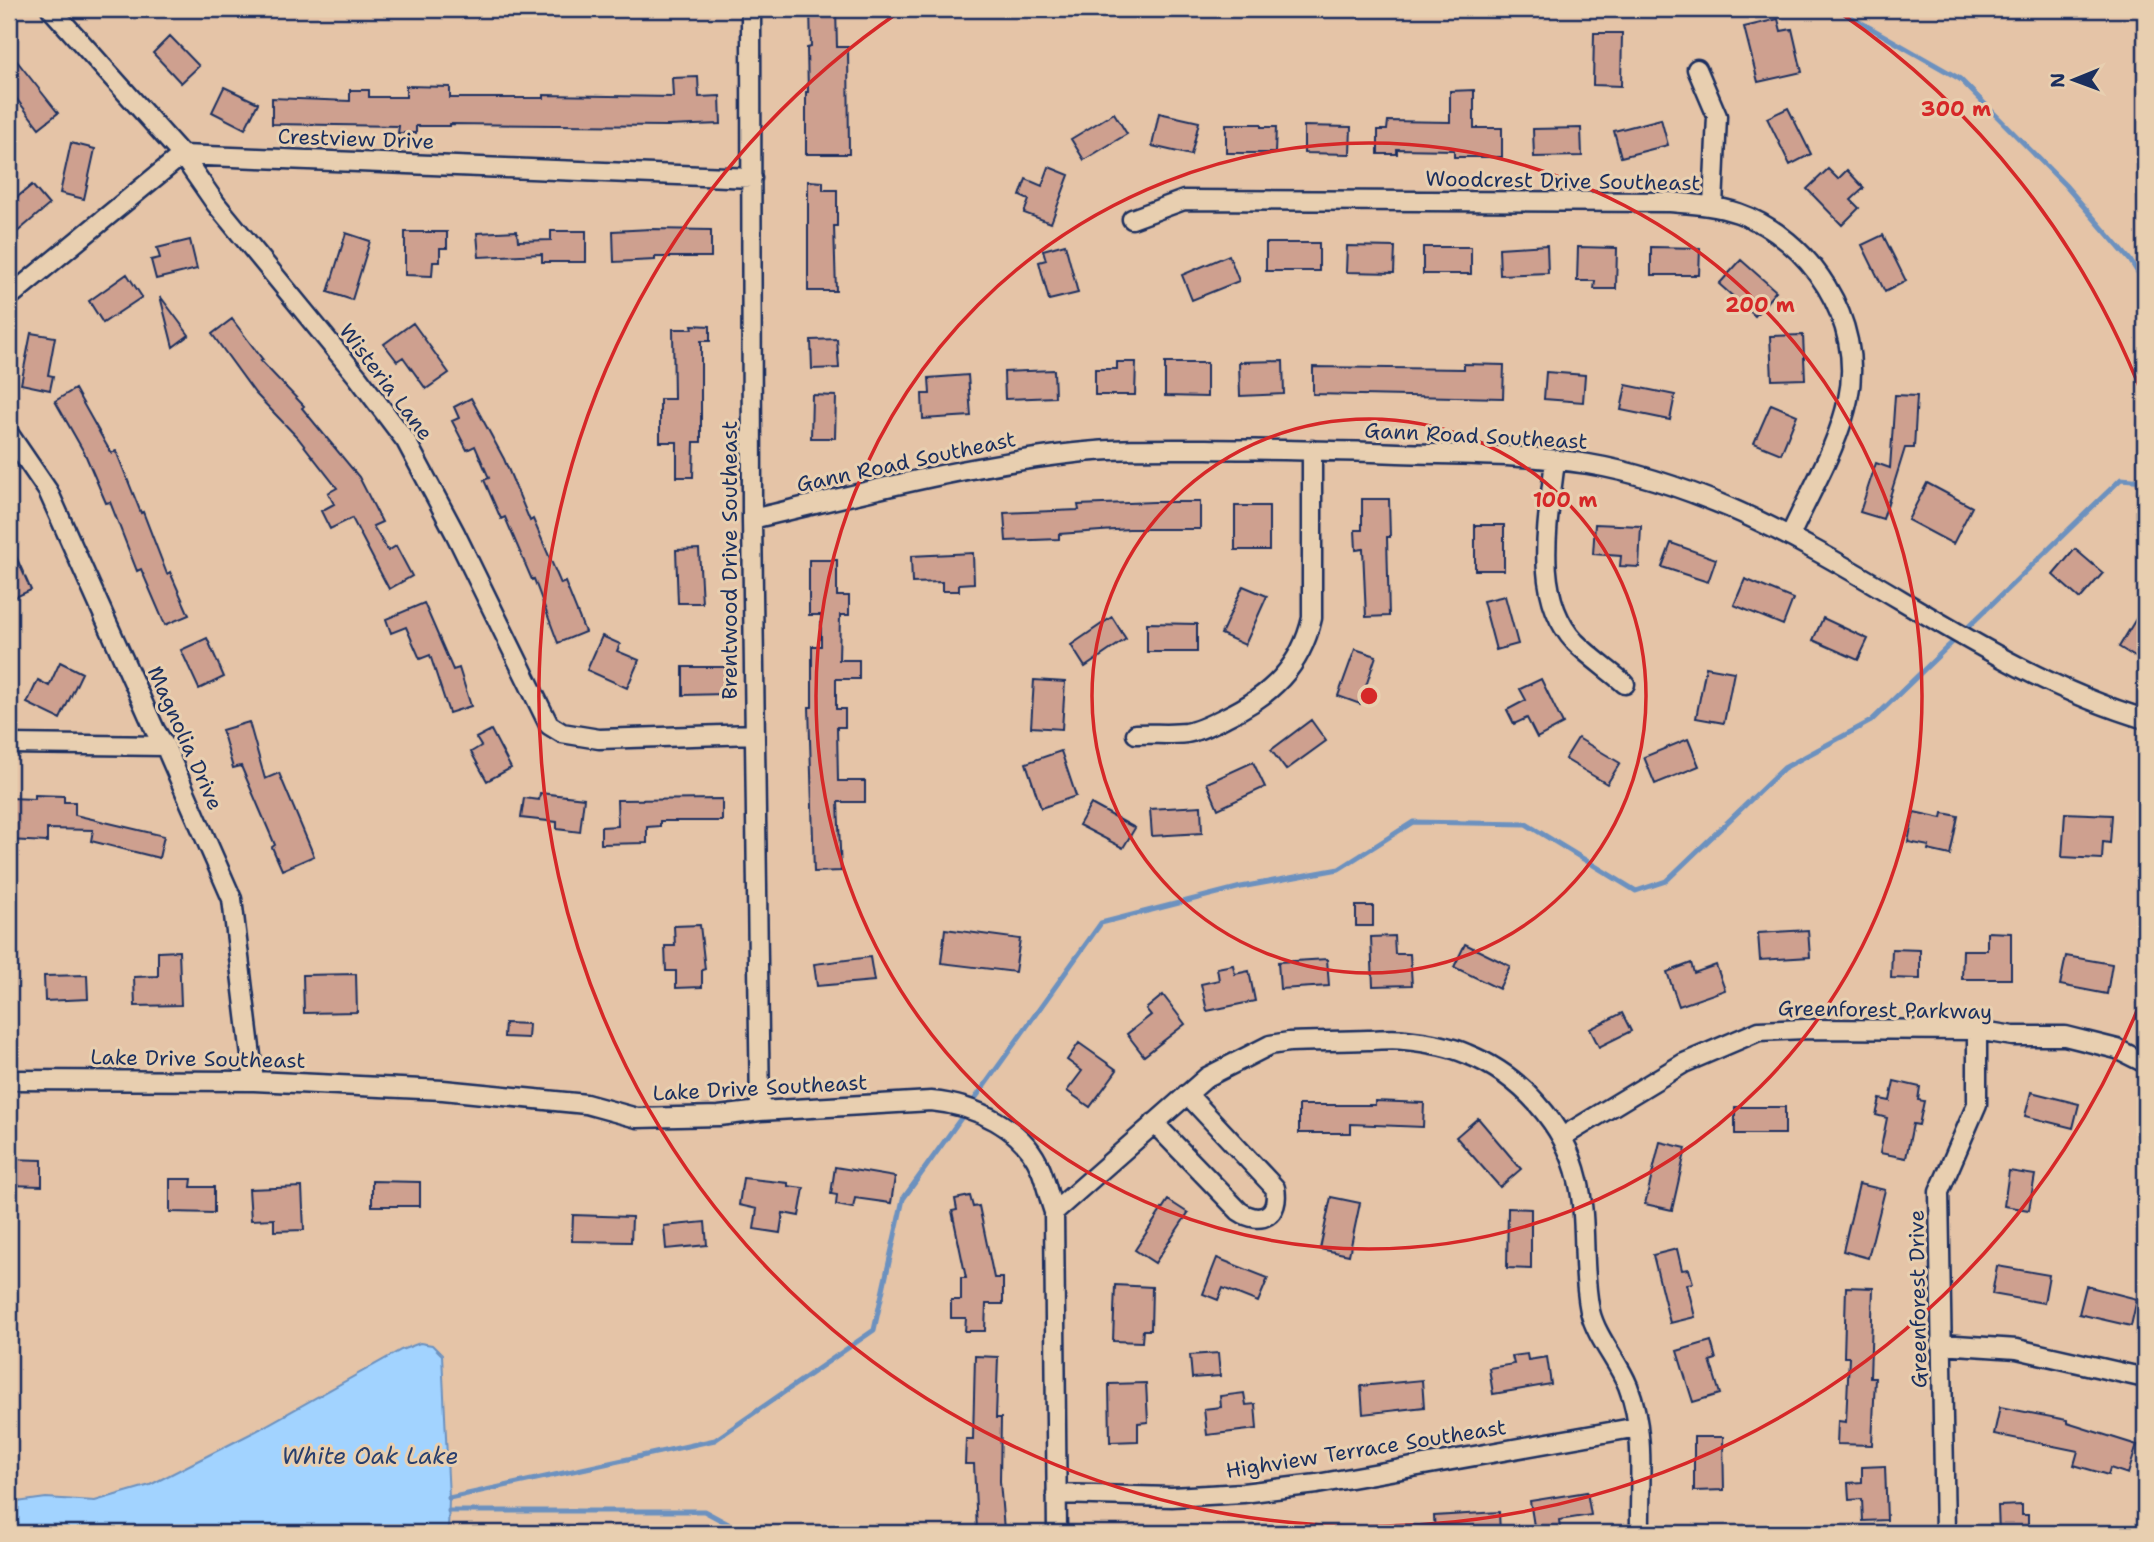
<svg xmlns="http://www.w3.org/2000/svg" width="2154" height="1542" font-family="'Shantell Sans',sans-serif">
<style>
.water{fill:#a2d3ff;stroke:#6c91bf;stroke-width:2}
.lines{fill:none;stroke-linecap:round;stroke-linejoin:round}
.stream{stroke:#6c91bf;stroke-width:5}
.building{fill:#cea08f;stroke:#1b2f5e;stroke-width:2}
.minor-casing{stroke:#1b2f5e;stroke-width:23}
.minor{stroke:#e8cfb0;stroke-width:18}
.ring{fill:none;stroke:#d62828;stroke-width:3.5}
.labels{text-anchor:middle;stroke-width:6;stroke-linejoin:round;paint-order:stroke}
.street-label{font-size:21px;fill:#1b2f5e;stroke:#e8cfb0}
.water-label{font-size:23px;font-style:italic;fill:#283f6e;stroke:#e8cfb0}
.centre{fill:#d62828;stroke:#e8cfb0;stroke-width:3.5}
.ring-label{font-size:21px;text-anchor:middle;font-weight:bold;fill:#d62828;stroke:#e8cfb0;stroke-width:6;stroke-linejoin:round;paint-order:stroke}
</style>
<rect width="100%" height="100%" fill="#e5c4a7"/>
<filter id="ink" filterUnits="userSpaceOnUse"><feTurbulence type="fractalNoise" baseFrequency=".0143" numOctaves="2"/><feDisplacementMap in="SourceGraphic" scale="14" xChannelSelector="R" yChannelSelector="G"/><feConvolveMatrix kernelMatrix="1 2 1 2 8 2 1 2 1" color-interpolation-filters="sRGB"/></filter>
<g filter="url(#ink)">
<path class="water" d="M420,1343l12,2 10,10 7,143 -1,35h-439v-33l8,2 29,-4 49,3 55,-16 106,-54 145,-81z"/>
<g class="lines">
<path class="stream" d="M1837,9l123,70 105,106 65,75 15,24
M449,1498l266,-58 159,-110 29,-131 198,-276 140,-36 98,-18 74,-47 113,2 110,67 30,-10 118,-113 87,-47 250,-242 24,2
M449,1511h255l41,22"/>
</g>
<path class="building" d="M810,9h26l1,38h11l1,107h-43v-62h2l-1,-44 4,-1z
M1778,19l3,12 11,-2 10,43 -44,10 -14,-55z
M1594,33h28l-1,53 -28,-1z
M170,36l29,30 -18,17 -28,-30z
M9,51l49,62 -19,15 -30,-39z
M698,77l1,20 21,-1 1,28 -54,2 -217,-2v2h-34v7h-18l1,-7 -127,-2v-26l78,3v-11h19v7h37v-11l44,1v11h94v-3l129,2 -1,-19z
M224,87l34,16 -13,26 -33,-17z
M1474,90v38h28v29h-48v-7l-57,-1v5h-19v-24h9l1,-9 62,1v-31z
M1788,108l23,46 -21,11 -23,-47z
M1114,113l13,21 -43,26 -13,-21z
M1159,113l40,9 -8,33 -39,-9z
M1661,119l7,26 -47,12 -7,-26z
M1226,124h35v3h15l-1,26h-49z
M1304,126l47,1 -1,27 -46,-1z
M1581,128l1,28 -48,1 -1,-28z
M71,143l24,6 -11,50 -24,-6z
M1049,167l20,8 -18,48 -27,-10 5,-13 -9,-4 6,-17 16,7z
M1828,169l10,10 9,-9 17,18 -13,12 8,8 -17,17 -35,-36z
M808,181l15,1v8h14v36h-3l2,65h-28z
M32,185l17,20 -40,34v-35z
M651,229l60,1v27h-56v3l-41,2 -1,-31z
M517,231l1,10 33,-1v-9h35v31h-44v-8l-63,3 -2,-24z
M405,232h42v16h-7v14h-7l-1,14 -27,-1z
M346,233l24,8 -18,59 -24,-8z
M1883,235l23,46 -21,11 -23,-47z
M190,240l7,29 -41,10 -5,-19 9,-2 -3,-10z
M1266,243h53v28h-53z
M1065,244l13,49 -29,7 -10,-38 7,-2 -3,-10z
M1547,245l1,28 -48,2 -1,-27z
M1347,246l48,1 -1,26 -48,-1z
M1423,247h48v27h-48z
M1578,247l39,1 -1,41h-22l1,-8h-18z
M1651,247l49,1 -1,27h-48z
M1229,255l10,26 -47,19 -10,-25z
M1741,260l35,31 -21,25 -36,-32z
M127,274l15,23 -39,26 -14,-22z
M160,296l29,39 -16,12z
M232,319l31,41 -2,1 43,45 -2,2 57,69 23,45 -9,4 15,25 8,-5 16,30 -23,13 -37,-71 -22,11 -9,-18 13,-7 -6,-11 9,-5 -39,-50 -43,-45 -43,-59z
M413,323l36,50 -23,16 -23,-32 -6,4 -13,-17z
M692,325l18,1v15h-9v101h-7l-1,35h-16v-35h-17v-43h14l-1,-70h20z
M31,333l24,4 -7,38 5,1 -3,14 -29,-6z
M1803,335l2,44 -33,1 -2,-44z
M837,339l2,29 -27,1 -1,-29z
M1283,361l1,33 -44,2 -1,-34z
M1117,362h19l-1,33h-40v-26h22z
M1165,363h42v34l-42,-1z
M1464,364l40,1 -1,33 -190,-4v-27l151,2z
M1054,370l1,27 -50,2 -1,-27z
M1546,372l39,3 -2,27 -39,-3z
M968,375l3,41 -48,3 -1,-25h8l-1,-16z
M1626,385l49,10 -5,25 -49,-10z
M75,389l36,64 5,-2 25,62 2,-1 24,62 3,-2 19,43 -24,10 -24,-56 -4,2 -27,-69 -4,1 -21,-49 -30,-53z
M812,395l24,1 -1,42h-24z
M1895,395l22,1 -3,52h-9l-22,71 -23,-7 16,-49 14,5z
M471,398l33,61 26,62 3,-2 28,65 4,-2 20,50 -27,11 -24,-64 -2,1 -27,-63 -4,2 -17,-39 5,-2 -14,-32 -8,4 -15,-29 7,-3 -5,-11z
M1771,404l26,11 -16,39 -27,-11z
M1927,483l45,24 -19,37 -45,-24z
M1362,499h27l1,38h-3l2,79 -23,1 -3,-68 -7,1 -1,-20h7z
M1154,502h46v27h-71l-70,5v5l-53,2 -2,-28 75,-3 -1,-5z
M1235,506h34v44h-34z
M1595,524l46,2 -2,41 -19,-1 1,-10 -28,-2z
M1475,525h29v45h-29z
M9,541l22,49 -22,10z
M1671,543l45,16 -8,23 -46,-15z
M699,549l3,54h-24l-2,-53z
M2075,549l28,24 -23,26 -27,-24z
M973,553l1,30 -15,1v7h-17v-9l-30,1 -1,-27z
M809,560h28v36h12v19h-9l-1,45h20v19h-23v30h9v18h-8l1,54h27v21h-27l3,69 -27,1 -5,-165h3v-61h9v-31h-12z
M1745,579l48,20 -10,26 -49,-20z
M1243,586l24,10 -22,49 -24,-11z
M1505,596l13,48 -22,6 -13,-49z
M424,603l29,67 6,-2 12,38 -22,7 -19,-58 -10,4 -14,-32 -15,6 -5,-14z
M2145,604v48l-5,8 -21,-13z
M1112,617l14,22 -41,28 -14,-22z
M1823,618l45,21 -10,21 -45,-20z
M1147,623l50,1v28h-50z
M602,636l18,8 -3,7 22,9 -12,28 -40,-18z
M207,638l17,39 -25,12 -18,-39z
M1355,649l21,7 -16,48 -22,-8z
M60,662l22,11 -22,46 -33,-16 11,-23 11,6z
M683,667h42v27l-42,1z
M1706,667l28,5 -10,51 -28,-5z
M1541,679l22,45 -26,14 -10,-20 -13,6 -7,-14 19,-10 -6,-11z
M1034,680l31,2 -3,47 -31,-2z
M1311,720l15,21 -40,29 -15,-20z
M249,722l16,57 14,-6 35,83 -32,14 -10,-23 3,-2 -34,-79 -8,2 -11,-38z
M491,730l20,38 -24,13 -16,-29 10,-6 -5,-8z
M1578,738l42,25 -13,21 -42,-25z
M1688,739l11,27 -44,18 -11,-27z
M1061,751l15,45 -35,12 -15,-45z
M1253,762l12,25 -47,22 -11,-26z
M540,793l44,5 -4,34 -23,-3v-7l-36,-4 3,-20 15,2z
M35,795l29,1v6h11v13l89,21 -5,22 -68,-17 2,-11 -46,-1v13l-38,-2v-42l26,1z
M722,799v22h-62v5l-13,1v16l-46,1v-17l17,-1 -1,-26z
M1091,804l44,24 -12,20 -44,-23z
M1201,806l1,27 -50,3 -2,-27z
M1914,812l28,6 1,-5 15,3 -8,39 -22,-5 1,-4 -21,-4z
M2065,813l47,2 -2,28 -7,-1 -1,17 -40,-2z
M1356,906h17v20h-17z
M700,925l5,44 -3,1v17l-26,1v-17h-10l-1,-25h10l-1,-20z
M945,929l75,10 -5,33 -74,-9z
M1808,930l2,27 -50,3 -2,-27z
M1987,932l24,1v46h-49l1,-29h24z
M1394,936l1,18h15l2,31 -39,1 -2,-49z
M1465,944l45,22 -11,23 -45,-22z
M1892,949l28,1v29l-29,-1z
M179,951l2,54 -46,1 -1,-29 24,-1v-24z
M2066,956l46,8 -5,30 -47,-9z
M870,957l4,24 -57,5 -3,-22z
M1327,959l2,27 -49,3 -2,-27z
M1691,963l3,10 22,-8 9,25 -46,16 -12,-34z
M1233,965l2,9 14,-3 6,30 -48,10 -6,-27 18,-4 -2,-12z
M356,974l1,38 -53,1 -1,-38z
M87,975l1,24 -43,2 -1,-25z
M1163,995l22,29 -41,32 -17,-22 24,-19 -5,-6z
M1622,1013l9,18 -32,16 -9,-18z
M505,1023l24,1 -1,14 -24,-1z
M1079,1043l38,27 -27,37 -23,-16 15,-20 -15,-11z
M1894,1081l26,6 -2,13 6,1 -5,24 -6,-1 -7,34 -26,-5 7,-35 -11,-3 4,-16 10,2z
M2031,1092l48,12 -6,24 -48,-12z
M1375,1101l49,2 -1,24 -72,-3v9h-52v-28h76z
M1735,1107h50v27h-50z
M1478,1118l43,51 -21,18 -44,-50z
M1660,1142l26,6 -14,62 -27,-6z
M9,1159l33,1v26l-33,-1z
M835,1167l60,10 -4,26 -36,-5 -2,10 -17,-3 1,-10 -6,-1z
M2009,1171l26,4 -6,35 -25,-4z
M743,1178l45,5v3l16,2 -5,28 -16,-3 -3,20 -26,-4 3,-20 -18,-4z
M170,1179h22l-1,8h23v26l-44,-1z
M372,1181l48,1v24h-48z
M1859,1184l26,6 -17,68 -25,-7z
M302,1187l2,43 -30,1v-12l-23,1 -2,-31z
M970,1196l3,11 6,-1 15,72h9v26h-17l-1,27h-20l1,-13h-15v-18h10v-22h5l-14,-67 5,-1 -2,-11z
M1331,1197l29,6 -11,52 -29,-6z
M1168,1200l20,13 -33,50 -20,-13z
M1508,1208l23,1v60l-24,-1z
M573,1215l59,2 -1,25 -59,-1z
M705,1222l2,23 -41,4 -2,-23z
M1677,1249l5,21 7,-1 4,14 -6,1 8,33 -25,6 -17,-68z
M1217,1258l51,20 -10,24 -35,-14 -5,12 -15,-6z
M1997,1266l52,9 -5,28 -52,-9z
M1115,1285l37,2 -1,43h-8l-1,12 -29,-1z
M2086,1286l51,13 -6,27 -52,-12z
M1846,1287l27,1 -3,90h5l-3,67 -35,-1 1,-23 8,1 3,-65h-5z
M1711,1341l5,18 -6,2 10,33 -27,8 -16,-51z
M1218,1353l2,23 -28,2 -2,-23z
M1527,1354l1,6 19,-3 4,27 -58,10 -4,-26 25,-4 -2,-8z
M975,1356l23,1 -2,61h5l-1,63 4,49 -27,1 -3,-67h-9l1,-25h7z
M1422,1380l2,27 -61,7 -2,-28z
M1146,1383l2,39 -10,1v18l-28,1 -1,-58z
M1244,1393l2,12 9,-1 2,25 -50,6 -3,-26 17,-2 -1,-11z
M2000,1407l67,13v3l70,22 -9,29 -18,-6 -2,7 -34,-10 4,-14 -84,-17z
M1694,1437h29l1,53 -30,1z
M1885,1466l2,54 -24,1 -1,-22 -13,1 -1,-17 14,-1v-15z
M1587,1492l4,23 -32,5 1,8 -25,4 -5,-31z
M2022,1505v10h6v18h-29l-1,-27z
M1499,1512l1,21h-65l-1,-17z"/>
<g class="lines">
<g class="minor-casing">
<path id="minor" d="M51,9l131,146 34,49 141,172 49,65 49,92 94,192 13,8 37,6 155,-5
M751,9l1,510 8,592
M1697,69l20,47 -4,90
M1132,219l52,-19 486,2c23,2 45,3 68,11 72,25 127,109 110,186 -10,48 -38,92 -58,137
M9,297l173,-142 570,23
M9,434l39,57 107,239 10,16 67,153 22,182
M1555,460c-6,58 -24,135 20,182 15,15 34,28 50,42
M752,519c107,-25 214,-54 323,-66 44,-5 88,-4 132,-4 64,1 127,1 191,4 63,2 127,1 190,11 48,8 95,24 140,43 142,61 268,168 417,212
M1136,734c16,-1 34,1 50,-1 13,-2 28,-10 40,-16 44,-21 75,-50 86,-99v-168
M9,744l156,2
M9,1080l245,1 189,9 143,14 51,14 82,-2 41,-5 171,-10c43,4 93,26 110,69 5,13 8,28 13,42l3,321
M1154,1123l85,88c22,15 41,4 36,-23l-88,-94
M1562,1137l122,-74 75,-32 46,-2 172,1 36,6h52l52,13 28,14
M1054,1212l153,-135 63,-32 19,-3c26,-1 52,-1 79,-2 12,0 25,-2 37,0 19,2 44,6 62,14 53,21 98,70 111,126 10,43 3,87 12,131 6,26 28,50 38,75 18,45 11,100 12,147
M1941,1344l76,5 128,29
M1056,1494l116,3 71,-4 74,-9 321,-57
M1945,1533l-6,-341 38,-88v-74"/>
</g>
<use href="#minor" class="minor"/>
</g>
</g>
<g class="ring">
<circle cx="1369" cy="696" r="277"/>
<circle cx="1369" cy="696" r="553"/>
<path d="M2144 993A830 830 0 1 1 899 12M1839 12A830 830 0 0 1 2144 399"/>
</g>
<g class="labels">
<g class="street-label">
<text transform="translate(356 139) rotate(2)" y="7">Crestview Drive</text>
<text transform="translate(1563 181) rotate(1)" y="7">Woodcrest Drive Southeast</text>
<text transform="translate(386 382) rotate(53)" y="7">Wisteria Lane</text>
<text transform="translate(1476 436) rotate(3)" y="7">Gann Road Southeast</text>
<text transform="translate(906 462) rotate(-12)" y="7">Gann Road Southeast</text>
<text transform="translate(730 560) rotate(-90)" y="7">Brentwood Drive Southeast</text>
<text transform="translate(185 738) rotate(66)" y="7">Magnolia Drive</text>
<text transform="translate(1885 1010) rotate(1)" y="7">Greenforest Parkway</text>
<text transform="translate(198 1059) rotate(1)" y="7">Lake Drive Southeast</text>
<text transform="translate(760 1088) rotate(-3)" y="7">Lake Drive Southeast</text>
<text transform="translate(1918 1299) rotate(-91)" y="7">Greenforest Drive</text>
<text transform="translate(1366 1449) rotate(-9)" y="7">Highview Terrace Southeast</text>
</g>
<g class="water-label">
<text x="370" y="1464">White Oak Lake</text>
</g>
</g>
<circle cx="1369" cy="696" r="10" class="centre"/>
<g class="ring-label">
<text x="1956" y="116">300 m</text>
<text x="1760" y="312">200 m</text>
<text x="1565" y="507">100 m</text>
</g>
<rect width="2154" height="1542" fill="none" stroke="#e8cfb0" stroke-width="35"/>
<rect x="18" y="18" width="2119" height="1507" fill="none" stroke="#1b2f5e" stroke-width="2.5" filter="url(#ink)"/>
<g transform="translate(2074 80) rotate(269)" stroke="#e8cfb0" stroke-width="5" paint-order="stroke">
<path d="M0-5L12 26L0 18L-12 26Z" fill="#1b2f5e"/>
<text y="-10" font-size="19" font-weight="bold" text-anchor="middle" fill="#1b2f5e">N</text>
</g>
</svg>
